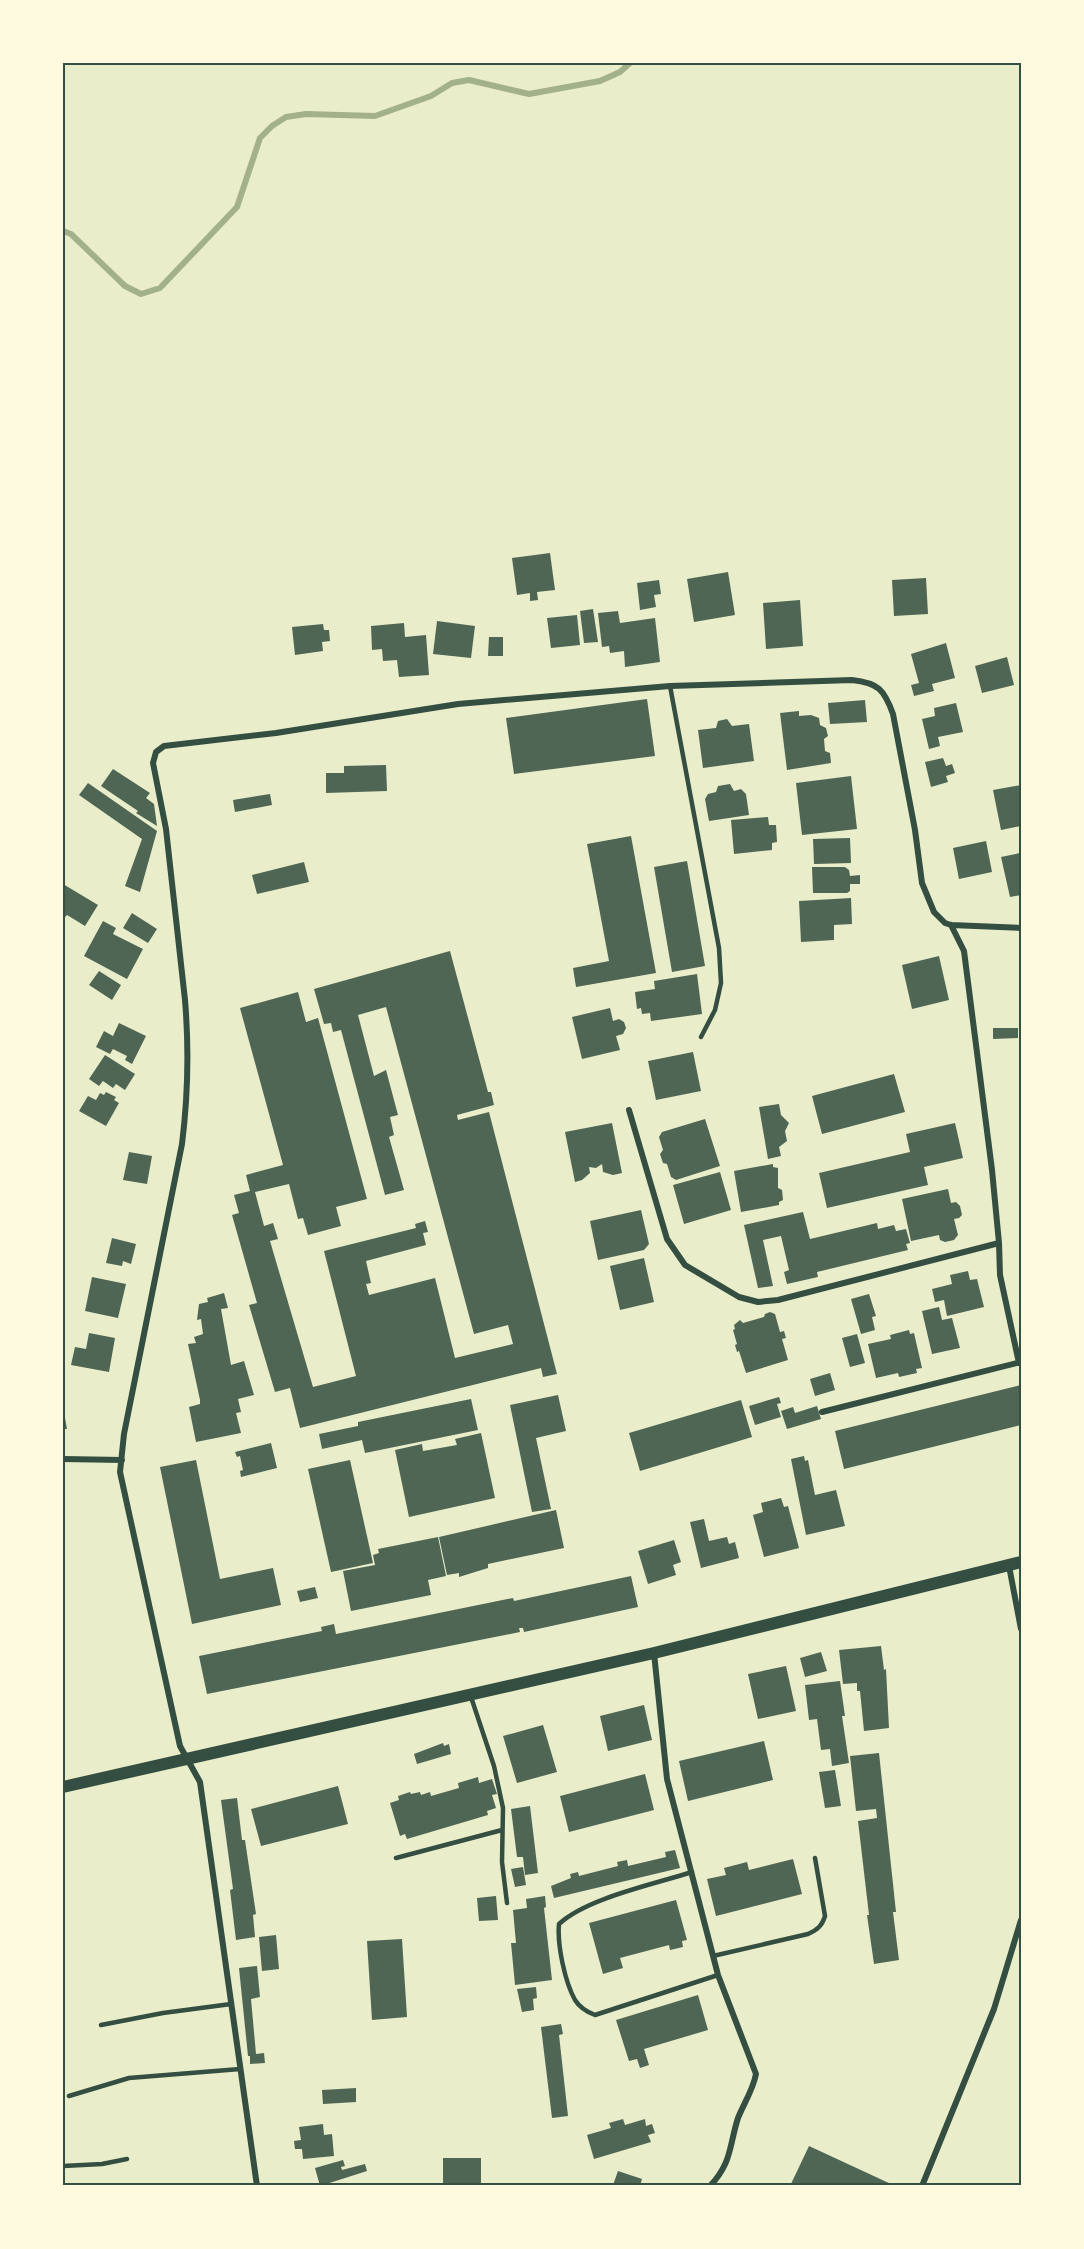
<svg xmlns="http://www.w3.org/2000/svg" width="1084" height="2249" font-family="'Asap Condensed',sans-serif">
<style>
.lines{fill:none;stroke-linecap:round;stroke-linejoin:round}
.stream{stroke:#a3b18a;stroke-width:6}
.building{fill:#4f6655}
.service{stroke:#344e41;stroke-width:4.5}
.minor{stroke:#344e41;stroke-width:6}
.secondary{stroke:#344e41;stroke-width:12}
.neatline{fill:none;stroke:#344e41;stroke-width:2}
</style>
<rect width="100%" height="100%" fill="#e9edc9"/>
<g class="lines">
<path class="stream" d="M63,231l8,3 54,52 16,8 19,-6 77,-81 23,-69 12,-12 14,-9 20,-3 69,2 56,-20 21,-13 17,-3 60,14 71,-13 20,-9 10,-9"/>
</g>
<path class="building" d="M550,553l5,37 -18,2 1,8 -8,1v-8l-13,2 -5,-37z
M728,572l7,43 -41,7 -7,-43z
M926,578l2,36 -34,2 -2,-36z
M659,580l2,14 -7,1 2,12 -16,3 -3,-27z
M800,600l3,46 -37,3 -3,-46z
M593,609l5,33 -14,1 -4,-32z
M618,611l2,12 35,-5 5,44 -35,5 -1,-16 -14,2 -1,-7 -7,1 -4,-34z
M577,615l3,30 -29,3 -4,-30z
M437,621l38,5 -4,32 -38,-4z
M404,623l1,14 21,-2 3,40 -30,2 -2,-17 -14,1 -1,-12 -10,1 -1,-24z
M323,624l1,6h5l1,11 -8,1 1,9 -28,4 -3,-28z
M489,637h14v19h-15z
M946,643l9,35 -23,6 2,7 -20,5 -3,-11 8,-2 -8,-29z
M1007,657l7,28 -32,8 -7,-27z
M647,699l8,57 -141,18 -8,-56z
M865,700l2,22 -37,2 -2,-21z
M956,703l7,29 -25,5 2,9 -11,3 -7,-30 13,-3 -1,-8z
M799,711v5l12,-1 8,3 1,7 6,3 2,8 -4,3 1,12 5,2 1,10 -44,7 -7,-57z
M727,719l5,7 17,-2 5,37 -51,7 -5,-38 18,-2 2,-7z
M943,758l3,8 6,-2 3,9 -9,3 2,6 -17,5 -6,-25z
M386,765l1,26 -61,2v-20h18v-7z
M113,769l37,24 -4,5 8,6 3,22 -21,-13 2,-2 -37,-25z
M851,776l6,53 -55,6 -6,-52z
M88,783l69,48 -17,61 -15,-6 17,-47 -63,-44z
M730,784l4,7 7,-2 5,5 3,21 -40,6 -4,-22 3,-5 8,-2 2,-6z
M1021,785v41l-20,4 -8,-40z
M270,794l2,11 -37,7 -2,-12z
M768,817l1,8h7l1,17 -5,1v7l-38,4 -3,-34z
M631,836l25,137 -80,14 -3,-19 36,-7 -22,-117z
M850,838l1,25 -37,1 -1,-25z
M986,841l6,31 -33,7 -6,-31z
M1020,853l1,42 -11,2 -9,-40z
M687,861l18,105 -33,6 -18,-105z
M304,862l5,20 -52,12 -5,-19z
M812,867h33l4,3 1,6 10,-1v9h-10v7l-3,2h-34z
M63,884l35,21 -13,21 -18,-11 -2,2 -2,-1z
M851,898l1,26 -18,1v15l-33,2 -2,-41z
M132,913l25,16 -9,14 -25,-15z
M103,921l13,7 -3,6 30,15 -16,30 -43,-23z
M450,951l38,141h3l3,13 -37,10 1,5 31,-8 68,262 -14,3 -2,-9 -241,60 -10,-40 -15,4 -26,-87 8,-2 -25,-88 7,-2 -5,-18 16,-4 -4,-16 37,-10 -43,-157 58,-16 8,30 12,-4 49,181 -31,8 5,19 -33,9 -5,-17 -5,1 -9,-35 -34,8 9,34 9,-3 5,16 -8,2 43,146 43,-11 -32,-125 92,-23 -1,-4 10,-3 3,11 -5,1 3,12 -60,16 5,22 -5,1 3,11 66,-17 20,80 58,-14 -5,-19 -34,9 -88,-327 -28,8 16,61 12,-6 12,45 -8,2 4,18 -5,2 15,53 -19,5 -44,-165 -8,2 -2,-9 -7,1 -10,-35z
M939,956l10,44 -37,9 -10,-44z
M99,971l22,14 -9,15 -23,-15z
M697,974l5,40 -51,7 -1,-8 -8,1 -1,-6 -4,1 -2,-17 20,-3 -1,-8z
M610,1008l3,13 6,-2 5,3 2,6 -3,6 -7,2 4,14 -38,9 -10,-42z
M119,1023l27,13 -14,28 -7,-4 2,-4 -14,-7 -3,5 -14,-7 8,-16 9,5z
M993,1028h25v10l-25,1z
M693,1052l8,39 -45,9 -8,-39z
M105,1055l30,19 -10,16 -9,-6 -3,4 -10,-7 -4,5 -10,-7z
M894,1074l11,38 -83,22 -10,-38z
M106,1092l10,5 -2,3 5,3 -13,23 -27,-15 9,-15 8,4 4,-7 4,2z
M779,1104l2,11 8,8 -4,8 2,10 -8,6 2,9 -13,3 -9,-52z
M705,1119l15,47 -44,14 -5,-3 -4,-13 -4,-1 -3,-9 3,-4 -4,-13 3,-5z
M612,1123l10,50 -9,2 -10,-3 -1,-8 -6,4 -7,-1 1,6 -8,7 -7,2 -10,-50z
M955,1123l8,35 -39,9 4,18 -101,23 -8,-35 91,-21 -4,-18z
M129,1152l23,4 -5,28 -24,-4z
M773,1164v3l5,1v20l4,2 1,10 -4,2v3l-38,7 -7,-41z
M720,1172l11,38 -47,14 -11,-39z
M948,1189l3,14 5,-1 4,4 2,9 -3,3 -5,1 4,16 -4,5 -9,2 -5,-2 -1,-5 -28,6 -9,-42z
M641,1210l8,34 -5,6 -46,10 -8,-39z
M803,1212l7,27 67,-16 1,6 16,-4 2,6 10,-2 4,14 -4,1 2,6 -91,22 1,5 -31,7 -3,-12 5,-2 -8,-34 -18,4 10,46 -15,2 -14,-63z
M112,1238l24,6 -5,20 -8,-3 -1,5 -16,-3z
M644,1258l10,44 -34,8 -10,-44z
M968,1271l2,9 7,-1 7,28 -37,9 -3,-16 -9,2 -3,-13 20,-5 -2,-9z
M92,1277l34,7 -8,34 -33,-7z
M224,1293l4,15 -7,1 10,56 13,-4 10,34 -16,4 3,13 -5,1 5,20 -45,9 -7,-35 11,-3v-4l-12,-56 8,-1 -2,-6 9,-3 -2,-15 -4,1 2,-16 9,-2 -1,-4z
M869,1294l7,22 -4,1 3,13 -14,4 -10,-35z
M939,1307l3,13 10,-2 8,30 -28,6 -10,-43z
M770,1312l5,2 5,18 4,-1 2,7 -4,1 6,21 -42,13 -7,-22 -2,1 -2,-7 2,-1 -4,-14 2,-1 -1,-4 6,-5 3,3 21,-6 1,-3z
M909,1330l1,4 4,-1 8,35 -6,1 1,4 -18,4 -1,-4 -22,5 -8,-34 23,-5 -1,-4z
M89,1333l26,5 -6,34 -38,-7 4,-18 11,2z
M857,1334l8,29 -15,4 -8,-29z
M830,1373l5,17 -20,6 -5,-17z
M1021,1385v40l-177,44 -9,-38z
M558,1395l8,36 -30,7 15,71 -19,3 -22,-107z
M779,1397l2,6 -4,1 4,13 -26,8 -6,-19z
M471,1399l7,31 -113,23 -3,-13 -40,9 -3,-15 39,-8v-4z
M741,1400l11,37 -112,34 -11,-38z
M817,1406l4,13 -34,10 -6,-18 12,-4 2,6z
M63,1407l4,22h-4z
M481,1433l14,65 -86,19 -14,-67 27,-6 1,7 34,-6 -2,-6z
M271,1443l6,25 -36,9 -1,-6 3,-1 -3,-14 -3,1 -2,-5z
M804,1456l1,5 3,-1 7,35 21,-5 9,36 -39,9 -15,-76z
M196,1460l24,119 53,-11 8,37 -89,19 -32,-157z
M350,1460l23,103 -42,9 -23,-103z
M781,1498l3,9 4,-1 11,42 -35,9 -11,-42 10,-3 -2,-9z
M556,1510l8,38 -76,16v4l-29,9v-4l-12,2 -8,-38z
M704,1519l5,22 18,-4 2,7 6,-2 4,16 -38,10 -11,-46z
M438,1537l8,39 -18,4 3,15 -80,16 -8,-40 32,-6 -2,-10 6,-2 -1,-4z
M674,1540l7,22 -8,3 3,10 -28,9 -10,-33z
M631,1576l7,31 -114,25 -1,-4h-4l1,4 -313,62 -8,-38 123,-25 -1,-4 13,-3 2,10 177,-36 1,3z
M315,1587l3,11 -18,4 -3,-11z
M881,1646l3,24 2,-1 3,59 -25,3 -4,-40h-3v-8l-14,1 -4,-34z
M821,1652l6,19 -22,6 -5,-19z
M786,1666l10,45 -38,8 -10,-45z
M840,1681l5,35h-3l7,47 -17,3 -2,-17 -9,1 -4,-31 -8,1 -4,-35z
M644,1705l8,35 -44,11 -8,-35z
M543,1725l14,47 -40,11 -14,-47z
M764,1741l9,39 -85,21 -9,-40z
M443,1743l1,3 5,-2 2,10 -34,10 -3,-10z
M879,1753l17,159h-3l6,48 -25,4 -7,-49h2l-11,-94 19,-3 -1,-9 -20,2 -6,-55z
M835,1770l6,36 -16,2 -6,-36z
M645,1774l9,36 -85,22 -9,-36z
M478,1777l1,6 13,-4 5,15 -5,1 4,13 -9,3 1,4 -81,24 -2,-5 -5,2 -10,-33 9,-3 -1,-4 12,-4 1,2 9,-2 1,3 9,-3 1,4 28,-8 -1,-5z
M338,1786l10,38 -87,22 -10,-37z
M237,1798l5,42h3l11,74 -3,1 2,22 -19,3 -6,-50 3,-1 -12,-89z
M530,1806l8,67 -13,2 -2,-18h-6l-6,-48z
M675,1850l5,18 -126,30 -3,-12 20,-8 -1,-4 8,-2 1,4 39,-10 -1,-4 10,-2 1,6 38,-9 -1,-5z
M793,1859l9,35 -86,22 -9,-37 19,-4 -2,-7 23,-6 2,8z
M523,1867l3,18 -11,2 -4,-18z
M496,1896l2,24 -19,1 -2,-23z
M545,1896l1,11 -2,1 8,72 -37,5 -4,-42h5l-3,-33 14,-2 -1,-9z
M676,1900l11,40 -5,1 1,6 -13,3 -1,-5 -49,13 3,10 -20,6 -14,-51z
M276,1935l3,34 -17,2 -3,-34z
M402,1939l5,78 -35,3 -5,-79z
M257,1966l3,31 -9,2 5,55 8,-1 1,10 -15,1v-8h-2l-9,-88z
M536,1987l1,11 -4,1 1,11 -12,2 -5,-23z
M698,1995l10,35 -64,19 5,16 -9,3 -3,-9 -8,2 -13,-41z
M561,2024l2,10 -4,1 9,81 -16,2 -11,-91z
M356,2088v14l-33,2 -1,-14z
M623,2119l2,6 20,-6 1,7 6,-2 3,9 -7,2 3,7 -57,17 -7,-24 24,-7 -2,-5z
M323,2124l1,11 8,-1 2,22 -31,3 -1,-10h-7l-1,-8 7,-1 -2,-13z
M809,2146l82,38 -1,2h-100z
M443,2158h38v28h-38z
M343,2160l2,6 -4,1 1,3 23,-6 2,7 -47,15 -5,-18z
M618,2171l24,8 -2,7 -27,-1z"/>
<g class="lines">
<path class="service" d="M670,686l49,262 2,35 -6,27 -14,27
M471,1697l23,69 9,42 -1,54 5,41
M396,1858l106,-28
M692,1872c-37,12 -105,26 -133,52 -2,21 6,58 16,76 5,8 12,12 20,15l123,-40
M713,1956l95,-22c9,-4 14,-8 17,-18l-10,-58
M101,2025l62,-12 68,-9
M69,2096l60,-18 111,-9
M63,2166l39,-2 25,-5"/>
<path class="minor" d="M629,1110l38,129 18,26 54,32 19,5 20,-2 221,-57 -7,-73 -28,-219 -13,-26
M999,1243l1,32 19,88
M822,1412l199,-50
M63,1459l59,1
M1009,1566l12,63
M654,1653l13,126 51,196 38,99c-3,16 -12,29 -18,44 -9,28 -6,45 -28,68
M257,2186l-57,-404 -20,-36 -60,-274 4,-38 58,-290c6,-48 7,-96 3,-144l-19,-171 -13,-66 3,-11 8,-6 112,-13 182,-29 212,-18 182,-6c26,3 32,9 41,34l22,116 7,53 12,29 11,11 6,2 70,3
M922,2186l72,-177 27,-89"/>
<path class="secondary" d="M63,1787l591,-134 367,-91"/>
</g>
<rect width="1084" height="2249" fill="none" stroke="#fefae0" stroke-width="129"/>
<rect x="64" y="64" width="956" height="2120" class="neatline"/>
</svg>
